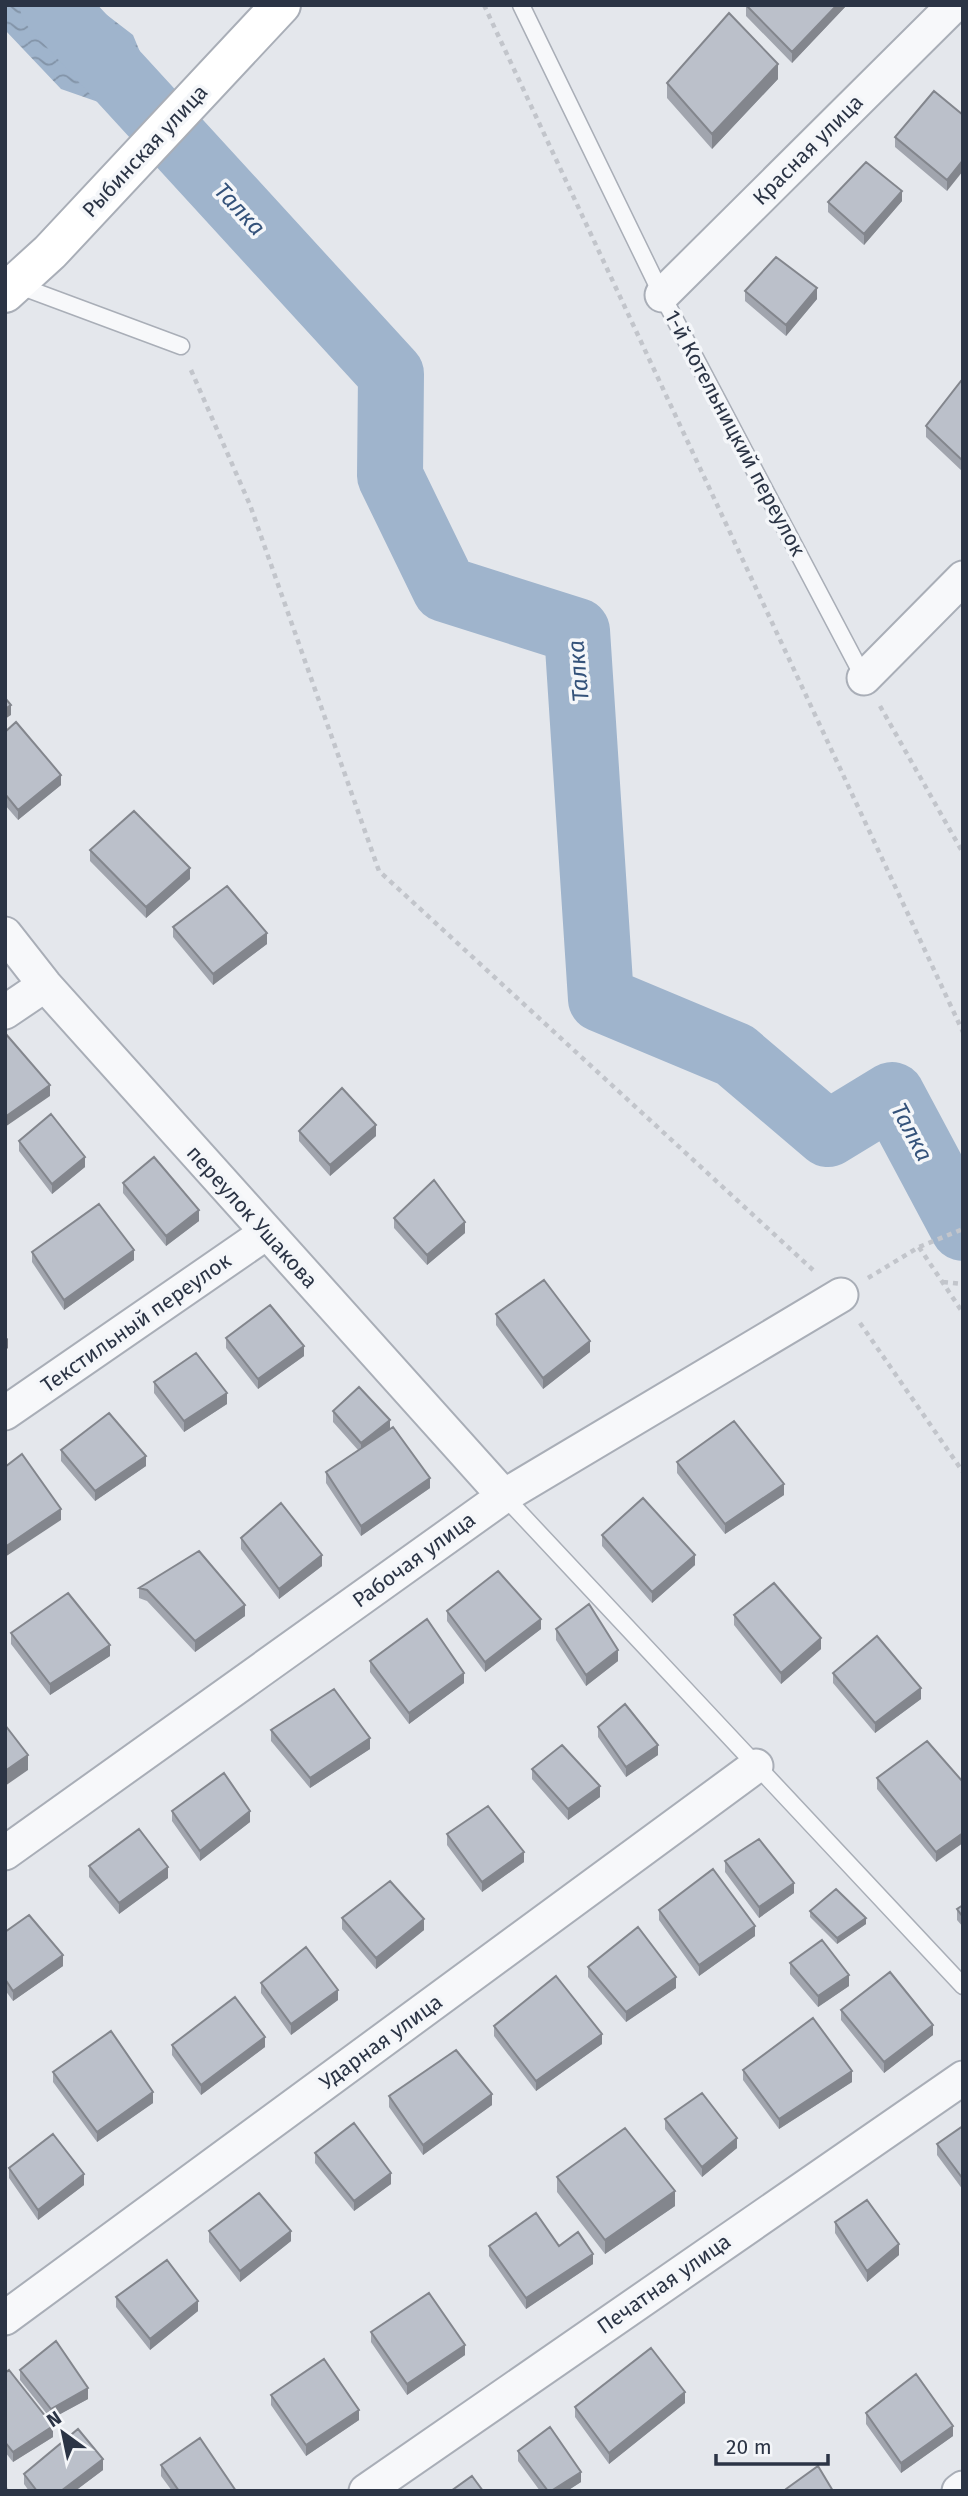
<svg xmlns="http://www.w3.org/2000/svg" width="968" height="2496" font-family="'Fira Sans',sans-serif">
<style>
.water{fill:url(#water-waves)}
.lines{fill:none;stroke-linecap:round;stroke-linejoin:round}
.river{stroke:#9fb4cc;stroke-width:66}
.service-casing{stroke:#a9aeb7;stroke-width:19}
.minor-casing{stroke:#a9aeb7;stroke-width:37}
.secondary-casing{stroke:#a9aeb7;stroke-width:42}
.path{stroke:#c2c5cb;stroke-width:4.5;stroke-dasharray:5 5;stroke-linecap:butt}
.service{stroke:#f7f8fa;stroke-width:16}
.minor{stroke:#f7f8fa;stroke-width:33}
.secondary{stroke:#fff;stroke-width:38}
.wall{fill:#a1a5ae}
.shaded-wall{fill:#83868d}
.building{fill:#bbc0ca;stroke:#83868d;stroke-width:2}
.labels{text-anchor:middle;stroke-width:7;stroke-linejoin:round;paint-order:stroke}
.street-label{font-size:21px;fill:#2b3445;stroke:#f4f6f9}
.water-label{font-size:23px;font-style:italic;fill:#34527a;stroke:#f4f6f9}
</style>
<defs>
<pattern id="water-waves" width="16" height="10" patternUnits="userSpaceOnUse" patternTransform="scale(1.75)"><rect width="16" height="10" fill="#9fb4cc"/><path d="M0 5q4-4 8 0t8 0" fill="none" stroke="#8293a7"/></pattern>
</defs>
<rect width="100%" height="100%" fill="#e4e7ec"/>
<path class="water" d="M5,5h89l39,30 10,24 -23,20 -16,25 -43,-15 -56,-59z"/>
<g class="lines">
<path class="river" d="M53,5l338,369 -1,102 55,113 132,42 24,368 134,56 93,79 64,-39 71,133"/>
<g class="service-casing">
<path id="service" d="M521,5l141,290 202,383
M17,285l164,61
M504,1496l459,490"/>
</g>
<g class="minor-casing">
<path id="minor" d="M662,295l292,-290
M864,678l99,-100
M5,934l40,51 459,511
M5,1012l40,-27
M5,1413l261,-180
M5,1853l499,-357 337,-201
M5,2318l751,-552
M366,2491l597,-413
M959,2491l4,-3"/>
</g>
<g class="secondary-casing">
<path id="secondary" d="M5,293l45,-41 231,-247"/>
</g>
<path class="path" d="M484,5l479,1027
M191,370l59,135 129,366 434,399
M880,706l83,147
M919,1247l44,66
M868,1278l51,-31 44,-18
M943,1282l20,2
M860,1323l103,149
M5,2488l2,3"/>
<use href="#service" class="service"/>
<use href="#minor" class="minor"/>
<use href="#secondary" class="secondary"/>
</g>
<path class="wall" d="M746,5h101l-55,58 -46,-47z
M778,79l-66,70 -45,-51v-15z
M963,115l-16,76 -52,-44v-10z
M902,201l-38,44 -36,-33v-10z
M745,291l72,8 -31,37 -41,-35z
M963,382v90l-37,-35v-11z
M5,732l56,53 -43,35 -13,-15z
M90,850l100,29 -44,39 -56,-57z
M173,927l94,17 -54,41 -40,-48z
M299,1131l77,5 -46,40 -31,-35z
M19,1141l66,26 -33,27 -33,-43z
M123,1183l76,38 -33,25 -43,-53z
M394,1218l71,15 -38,32 -33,-37z
M32,1252l102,8 -70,50 -32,-48z
M496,1314l94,38 -47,37 -47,-64z
M226,1338l78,18 -46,33 -32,-41z
M154,1382l73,22 -43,28 -30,-39z
M333,1411l57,18 40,59 -69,48 -35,-53v-11l32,-22 -25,-28z
M61,1450l85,16 -51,35 -34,-40z
M677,1462l107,33 -59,39 -48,-61z
M602,1535l93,30 -43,38 -50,-57z
M241,1538l81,28 -43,33 -38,-50z
M139,1588l106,28 -50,36 -48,-51 -8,-3z
M447,1611l94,18 -56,43 -38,-51z
M734,1615l87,34 -40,35 -47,-59z
M556,1629l62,32 -32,25 -30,-46z
M11,1633l99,23 -60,39 -39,-51z
M370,1661l94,22 -55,41 -39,-52z
M833,1673l88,26 -46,34 -42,-50z
M598,1727l60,28 -32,22 -28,-40z
M271,1730l99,19 -60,39 -39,-47z
M532,1769l68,28 -32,23 -36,-41z
M877,1778l86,4 -27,80 -59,-73z
M172,1811l78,11 -50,39 -28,-40z
M447,1834l77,28 -42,30 -35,-47z
M725,1861l69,32 -35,25 -34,-46z
M89,1866l79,12 -49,36 -30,-37z
M963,1905v22l-6,-7v-11z
M659,1910l96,26 -56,40 -40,-56z
M810,1911l56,13 -29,20 -27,-27z
M342,1918l82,12 -48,39 -34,-40z
M5,1932l58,34 -50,35 -8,-11z
M790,1963l59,23 -31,21 -28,-33z
M588,1967l88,21 -50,34 -38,-45z
M261,1983l77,17 -47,35 -30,-42z
M841,2010l92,25 -49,38 -43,-53z
M494,2026l108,18 -66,47 -42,-55z
M172,2045l93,2 -64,48 -29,-40z
M743,2070l109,12 -73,47 -36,-49z
M53,2072l100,31 -56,39 -44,-60z
M389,2096l103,9 -69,50 -34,-48z
M665,2119l72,29 -35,29 -37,-48z
M963,2126v64l-26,-35v-11z
M315,2153l76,31 -37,27 -39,-48z
M9,2168l75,17 -46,35 -29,-42z
M557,2177l118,29 -70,48 -48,-62z
M835,2222l64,33 -32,27 -32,-49z
M209,2231l82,10 -51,41 -31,-40z
M489,2246l104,18 -67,45 -37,-53z
M116,2297l82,14 -48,39 -34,-43z
M371,2332l94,23 -58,40 -36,-53z
M20,2370l68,29 -37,20 -31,-39z
M5,2373l48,64 -40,25 -8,-10z
M271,2395l88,25 -53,36 -35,-51z
M685,2403l-76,61 -34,-47v-10z
M866,2413l87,23 -52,37 -35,-49z
M518,2451l63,31 -14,9h-27l-22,-30z
M161,2465l75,26h-64l-11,-15z
M103,2470l-28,21h-46l-5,-7v-10z"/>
<path class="shaded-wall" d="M837,5h10l-55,58v-11z
M778,64v15l-66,70v-15z
M963,160v11l-16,20v-11z
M902,191v10l-38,44v-11z
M817,288v11l-31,37v-11z
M11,705v10l-6,4v-10z
M61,775v10l-43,35v-10z
M190,868v11l-44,39v-11z
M267,933v11l-54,41v-11z
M50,1085v11l-45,31v-10z
M376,1125v11l-46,40v-11z
M85,1157v10l-33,27v-10z
M199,1210v11l-33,25v-10z
M465,1222v11l-38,32v-10z
M134,1250v10l-70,50v-10z
M8,1338v10l-3,3v-11z
M590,1341v11l-47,37v-11z
M304,1346v10l-46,33v-10z
M227,1393v11l-43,28v-11z
M390,1420v11l-29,22v-10z
M146,1456v10l-51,35v-10z
M430,1478v10l-69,48v-10z
M784,1484v11l-59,39v-10z
M61,1509v11l-56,37v-10z
M322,1555v11l-43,33v-10z
M695,1555v10l-43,38v-11z
M245,1605v11l-50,36v-11z
M541,1619v10l-56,43v-10z
M821,1638v11l-40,35v-11z
M110,1645v11l-60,39v-11z
M618,1650v11l-32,25v-11z
M464,1673v10l-55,41v-11z
M921,1688v11l-46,34v-10z
M370,1738v11l-60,39v-10z
M658,1745v10l-32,22v-10z
M28,1755v15l-23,16v-15z
M600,1786v11l-32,23v-11z
M250,1811v11l-50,39v-10z
M963,1833v10l-27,19v-10z
M524,1852v10l-42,30v-10z
M168,1867v11l-49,36v-11z
M794,1883v10l-35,25v-11z
M866,1918v6l-29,20v-6z
M424,1919v11l-48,39v-11z
M755,1926v10l-56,40v-11z
M63,1955v11l-50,35v-10z
M849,1975v11l-31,21v-11z
M676,1977v11l-50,34v-10z
M338,1990v10l-47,35v-11z
M933,2025v10l-49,38v-11z
M602,2034v10l-66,47v-10z
M265,2037v10l-64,48v-10z
M852,2071v11l-73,47v-10z
M153,2092v11l-56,39v-10z
M492,2094v11l-69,50v-10z
M737,2138v10l-35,29v-10z
M391,2173v11l-37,27v-10z
M84,2174v11l-46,35v-10z
M675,2191v15l-70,48v-14z
M291,2231v10l-51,41v-11z
M899,2244v11l-32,27v-11z
M593,2254v10l-67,45v-11z
M198,2301v10l-48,39v-11z
M465,2345v10l-58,40v-11z
M88,2388v11l-37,20v-10z
M685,2392v11l-76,61v-11z
M359,2410v10l-53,36v-11z
M53,2426v11l-40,25v-10z
M953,2426v10l-52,37v-10z
M103,2459v11l-28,21h-14z
M581,2472v10l-14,9h-16z"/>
<path class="building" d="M746,5h91l-45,47z
M729,13l49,51 -66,70 -45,-51z
M934,91l29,24v45l-16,20 -52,-43z
M866,162l36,29 -38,43 -36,-32z
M776,257l41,31 -31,37 -41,-34z
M961,381l2,1v79l-37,-35z
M5,698l6,7 -6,4z
M16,722l45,53 -43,35 -13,-16v-62z
M134,811l56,57 -44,39 -56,-57z
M227,886l40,47 -54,41 -40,-47z
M5,1033l45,52 -45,32z
M342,1088l34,37 -46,40 -31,-34z
M51,1114l34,43 -33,27 -33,-43z
M154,1157l45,53 -33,26 -43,-53z
M434,1180l31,42 -38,33 -33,-37z
M99,1204l35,46 -70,50 -32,-48z
M544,1280l46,61 -47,37 -47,-64z
M270,1305l34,41 -46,33 -32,-41z
M196,1353l31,40 -43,28 -30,-39z
M359,1387l31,33 -29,23 -28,-32z
M109,1413l37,43 -51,35 -34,-41z
M734,1421l50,63 -59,40 -48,-62z
M393,1427l37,51 -69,48 -35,-54z
M22,1454l39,55 -56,38v-80z
M643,1498l52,57 -43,37 -50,-57z
M281,1503l41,52 -43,34 -38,-51z
M199,1551l46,54 -50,36 -48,-51 -8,-2z
M498,1571l43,48 -56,43 -38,-51z
M774,1583l47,55 -40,35 -47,-58z
M68,1593l42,52 -60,39 -39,-51z
M589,1604l29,46 -32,25 -30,-46z
M427,1619l37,54 -55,40 -39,-52z
M877,1636l44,52 -46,35 -42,-50z
M334,1689l36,49 -60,40 -39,-48z
M625,1704l33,41 -32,22 -28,-40z
M5,1725l23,30 -23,16z
M927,1741l36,41v51l-27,19 -59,-74z
M562,1745l38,41 -32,23 -36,-40z
M224,1773l26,38 -50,40 -28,-40z
M488,1806l36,46 -42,30 -35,-48z
M139,1829l29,38 -49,36 -30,-37z
M759,1839l35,44 -35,24 -34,-46z
M713,1869l42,57 -56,39 -40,-55z
M390,1881l34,38 -48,39 -34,-40z
M836,1889l30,29 -29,20 -27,-27z
M963,1905v12l-6,-8z
M29,1915l34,40 -50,36 -8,-12v-47z
M638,1927l38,50 -50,35 -38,-45z
M822,1940l27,35 -31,21 -28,-33z
M306,1947l32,43 -47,34 -30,-41z
M890,1972l43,53 -49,37 -43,-52z
M556,1976l46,58 -66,47 -42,-55z
M235,1997l30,40 -64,48 -29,-40z
M813,2018l39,53 -73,48 -36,-49z
M111,2031l42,61 -56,40 -44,-60z
M456,2050l36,44 -69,51 -34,-49z
M702,2093l35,45 -35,29 -37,-48z
M354,2123l37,50 -37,28 -39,-48z
M963,2126v53l-26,-35z
M625,2128l50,63 -70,49 -48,-63z
M53,2134l31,40 -46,36 -29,-42z
M259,2193l32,38 -51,40 -31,-40z
M867,2200l32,44 -32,27 -32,-49z
M536,2213l23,33 19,-14 15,22 -67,44 -37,-52z
M167,2260l31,41 -48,38 -34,-42z
M429,2293l36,52 -58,39 -36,-52z
M56,2341l32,47 -37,21 -31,-39z
M651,2348l34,44 -76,61 -34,-46z
M324,2359l35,51 -53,35 -35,-50z
M9,2370l44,56 -40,26 -8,-10v-69z
M916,2374l37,52 -52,37 -35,-50z
M550,2427l31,45 -30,19h-3l-30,-40z
M78,2429l25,30 -42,32h-24l-13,-17z
M200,2438l36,53h-57l-18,-26z
M818,2466l15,25h-46l-1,-2z
M472,2476l11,15h-32z"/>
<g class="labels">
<g class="street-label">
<text transform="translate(808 150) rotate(-45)" y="7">Красная улица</text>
<text transform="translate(145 151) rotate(-47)" y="7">Рыбинская улица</text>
<text transform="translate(735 433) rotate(62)" y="7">1-й Котельницкий переулок</text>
<text transform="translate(252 1217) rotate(48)" y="7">переулок Ушакова</text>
<text transform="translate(136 1323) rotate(-35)" y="7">Текстильный переулок</text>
<text transform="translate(414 1560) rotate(-36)" y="7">Рабочая улица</text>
<text transform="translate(381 2042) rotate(-36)" y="7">Ударная улица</text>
<text transform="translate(664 2284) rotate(-35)" y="7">Печатная улица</text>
</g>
<g class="water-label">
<text transform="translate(240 209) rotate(47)" y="8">Талка</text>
<text transform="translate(578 671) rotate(-95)" y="8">Талка</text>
<text transform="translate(912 1132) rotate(62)" y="8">Талка</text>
</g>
</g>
<rect width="968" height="2496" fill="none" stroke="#2b3445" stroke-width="14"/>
<g transform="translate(63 2433) rotate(327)" stroke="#f4f6f9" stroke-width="5" paint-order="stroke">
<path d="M0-5L12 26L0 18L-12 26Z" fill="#2b3445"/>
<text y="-10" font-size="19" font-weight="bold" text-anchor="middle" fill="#2b3445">N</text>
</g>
<path d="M716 2454v10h112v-10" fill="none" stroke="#2b3445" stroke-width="3.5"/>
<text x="726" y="2454" font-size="21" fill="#2b3445" stroke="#f4f6f9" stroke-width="5" paint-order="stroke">20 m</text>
</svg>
